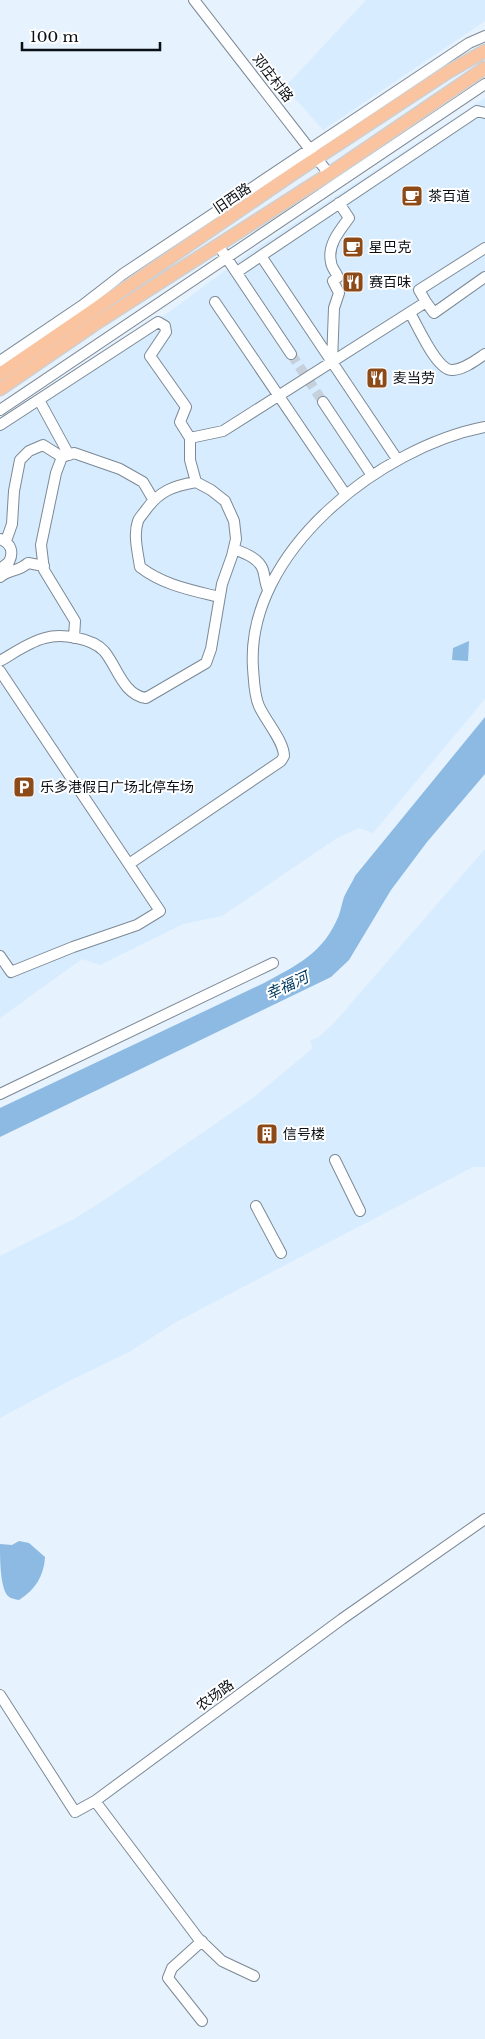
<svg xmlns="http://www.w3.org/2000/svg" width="485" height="2039" font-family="'Libre Baskerville','Noto Sans SC',serif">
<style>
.built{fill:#d7ecff}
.water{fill:#8cbae2}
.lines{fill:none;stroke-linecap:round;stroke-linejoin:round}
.minor-tunnel{stroke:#c5d0da;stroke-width:10;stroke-dasharray:10 5;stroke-linecap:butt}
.minor-casing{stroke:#7c8995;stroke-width:12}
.major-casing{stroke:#cecfd0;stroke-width:15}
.minor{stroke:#fff;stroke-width:10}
.major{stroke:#fac4a1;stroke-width:12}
.labels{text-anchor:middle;stroke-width:4;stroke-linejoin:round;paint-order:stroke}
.street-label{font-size:14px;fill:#0a0f14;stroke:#fff}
.poi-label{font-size:14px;fill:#0a0f14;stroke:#fff;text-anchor:start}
.water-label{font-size:15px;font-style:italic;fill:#023a5f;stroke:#fff}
</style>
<rect width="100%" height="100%" fill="#e6f2fd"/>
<path class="built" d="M366,0h119v21l-162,109 -38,-43z
M485,98v601l-112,134 -14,-5 -22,10 -115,78 -39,8 -83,41 -18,-6 -82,59v-596l172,-112 74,-55z
M485,849v318h-12l-297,155 -47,30 -64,31 -65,35v-162l74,-37 35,-22 144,-99 60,-50 -3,-7 9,-4 15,-14z"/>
<path class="water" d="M469,641l-1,20 -16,-1 1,-12z
M485,717v57l-58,68 -36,48 -42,70 -18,17 -331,160v-29l264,-125c33,-18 60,-30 75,-68 2,-6 3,-12 5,-18 3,-7 8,-14 11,-21z
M19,1541l10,2 16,14c-1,19 -10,33 -26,43 -4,-1 -8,-1 -11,-4 -8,-8 -8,-39 -8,-52l12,1z"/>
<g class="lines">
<path class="minor-tunnel" d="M291,354l32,48"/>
<g class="minor-casing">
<path id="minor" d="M194,0l135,174
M218,245l73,109
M261,256l136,203
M237,272l240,-161 8,2
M215,302l131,193
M426,302l8,11 51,-36
M410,313c8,13 27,59 43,57 12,-1 23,-10 32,-16
M0,361l83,-56 40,-31 346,-231 16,-7
M332,362l2,-54 5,-15 -6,-12 5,-4c-2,-5 -7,-10 -7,-15 -4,-17 9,-32 18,-44l-10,-15
M39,400l30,55
M323,402l48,72
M0,410l485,-326
M0,425l158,-103 7,4 1,6 -16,24 36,51 -6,15 10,16
M196,482c-23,4 -37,9 -51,29 -2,3 -6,7 -7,10 -5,14 0,32 2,46 23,18 51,23 79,30
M0,539c11,4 14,13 9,23l-9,7
M6,541l6,-17 2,-33 6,-31 9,-9 14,-6 19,12
M234,549c10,4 25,9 29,21 2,7 2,13 5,20
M0,577c10,-8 18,-5 28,-14l16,3
M74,638l1,-17 -31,-51 -3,-25 15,-72 6,-16 12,-4 46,16 23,13 10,17
M0,661c14,-8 29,-19 45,-23 16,-5 47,0 59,13 13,15 19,44 42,47l60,-35 5,-14 11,-65 10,-28 4,-17 -2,-18 -9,-20 -14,-11 -15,-8 -6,-22v-22l33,-7 203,-129 -7,-12 66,-42
M0,671l160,240 -23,14 -64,22 -62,25 -11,-16
M129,864l152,-103 3,-5c0,-15 -19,-36 -25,-50 -5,-11 -5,-26 -6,-38 -8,-116 128,-221 232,-241
M0,1094l273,-131
M335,1160l25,51
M256,1206l25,47
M0,1695l75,117 20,-11 247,-182 143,-100
M95,1801l103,137 24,23 32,15
M202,2021l-34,-43 4,-10 30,-27"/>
</g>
<g class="major-casing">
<path id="major" d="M0,374l294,-201 154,-101 37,-21
M0,389l95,-65 234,-150 156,-106"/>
</g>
<use href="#minor" class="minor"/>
<use href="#major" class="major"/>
</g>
<defs>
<g id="cafe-square" transform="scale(1.125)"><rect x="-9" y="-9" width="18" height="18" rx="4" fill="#8c4a18" stroke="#fff"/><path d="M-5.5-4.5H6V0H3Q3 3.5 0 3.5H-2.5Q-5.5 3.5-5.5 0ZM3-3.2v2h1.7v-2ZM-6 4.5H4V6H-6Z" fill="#fff"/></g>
<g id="restaurant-square" transform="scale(1.125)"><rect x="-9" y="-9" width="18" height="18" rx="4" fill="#8c4a18" stroke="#fff"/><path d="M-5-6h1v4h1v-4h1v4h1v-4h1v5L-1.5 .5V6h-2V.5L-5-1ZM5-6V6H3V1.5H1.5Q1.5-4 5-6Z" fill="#fff"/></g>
<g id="parking-square" transform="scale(1.125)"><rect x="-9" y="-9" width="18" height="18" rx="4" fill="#8c4a18" stroke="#fff"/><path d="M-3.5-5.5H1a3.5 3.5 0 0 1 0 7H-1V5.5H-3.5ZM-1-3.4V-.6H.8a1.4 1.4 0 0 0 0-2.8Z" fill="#fff"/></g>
<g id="building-square" transform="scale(1.125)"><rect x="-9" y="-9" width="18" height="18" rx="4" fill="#8c4a18" stroke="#fff"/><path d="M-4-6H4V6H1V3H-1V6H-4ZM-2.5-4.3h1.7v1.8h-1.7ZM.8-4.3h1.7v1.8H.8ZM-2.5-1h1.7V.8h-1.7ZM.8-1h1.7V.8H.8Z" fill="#fff"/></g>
</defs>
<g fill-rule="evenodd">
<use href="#cafe-square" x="412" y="196"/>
<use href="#cafe-square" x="353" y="247"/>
<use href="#restaurant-square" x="353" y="282"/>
<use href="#restaurant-square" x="377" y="378"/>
<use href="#parking-square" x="24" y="787"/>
<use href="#building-square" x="267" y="1134"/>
</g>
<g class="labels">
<g class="street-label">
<text transform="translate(273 78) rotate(52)" y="5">邓庄村路</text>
<text transform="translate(232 198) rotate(-34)" y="5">旧西路</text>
<text transform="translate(215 1695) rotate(-36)" y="5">农场路</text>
</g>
<g class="poi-label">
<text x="428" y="201">茶百道</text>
<text x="369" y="252">星巴克</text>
<text x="369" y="287">赛百味</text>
<text x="393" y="383">麦当劳</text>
<text x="40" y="792">乐多港假日广场北停车场</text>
<text x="283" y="1139">信号楼</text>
</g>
<g class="water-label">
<text transform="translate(287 986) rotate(-25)" y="5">幸福河</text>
</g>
</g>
<path d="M22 42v8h138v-8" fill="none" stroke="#0a0f14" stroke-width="2.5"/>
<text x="30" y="42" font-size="15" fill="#0a0f14" stroke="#ffffff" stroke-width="4" paint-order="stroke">100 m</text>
</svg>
